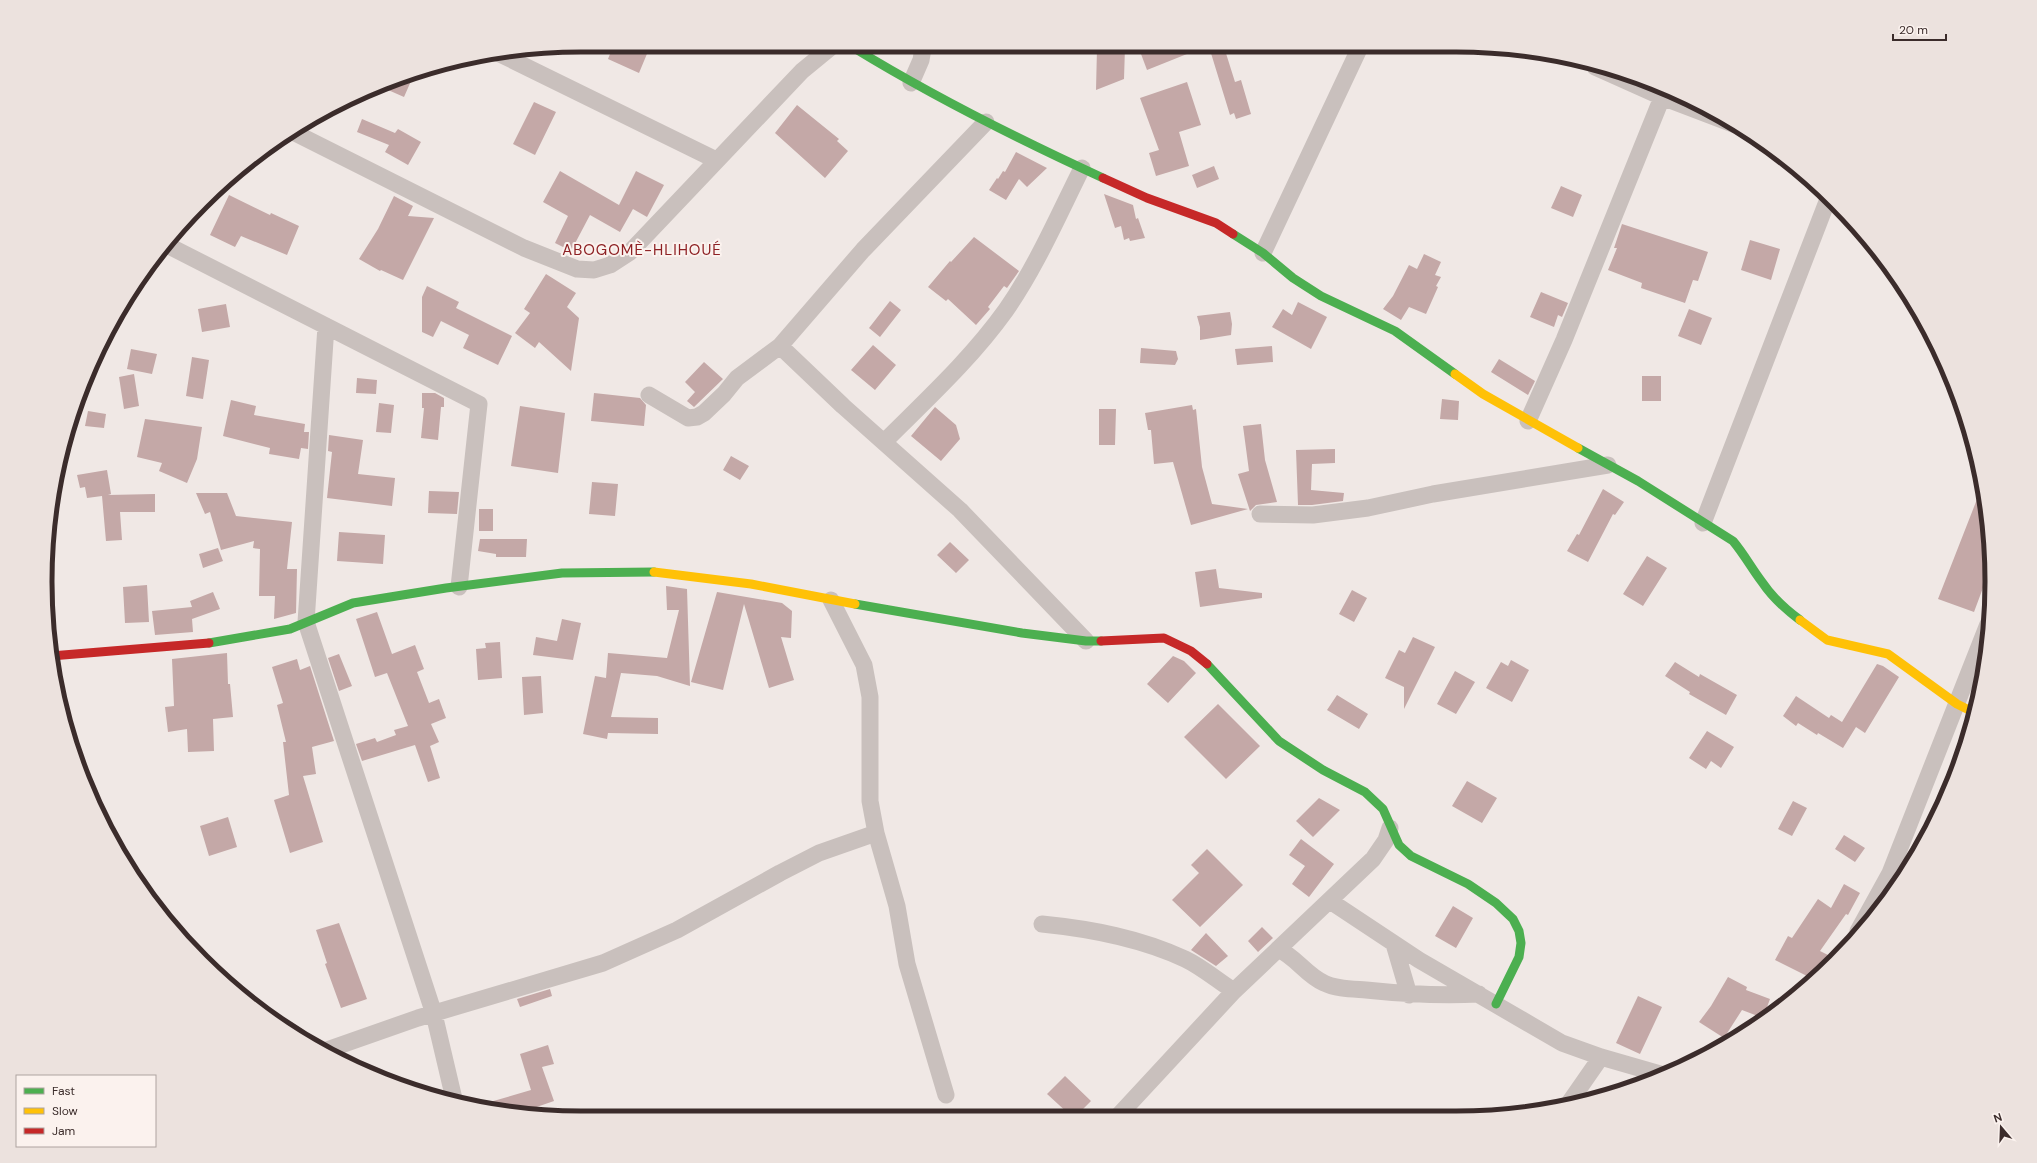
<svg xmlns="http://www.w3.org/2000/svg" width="2037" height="1163" font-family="'DM Sans',sans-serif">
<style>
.building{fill:#c4a8a7}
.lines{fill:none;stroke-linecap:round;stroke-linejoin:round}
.street{stroke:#c9c0bd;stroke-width:17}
.fast{stroke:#4caf50;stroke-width:9}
.slow{stroke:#ffc107;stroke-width:9}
.jam{stroke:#c62828;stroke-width:9}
.labels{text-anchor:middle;stroke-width:4;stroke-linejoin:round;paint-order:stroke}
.quarter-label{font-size:15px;letter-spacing:1px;fill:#8d2023;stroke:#fbf2ee}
.rim{fill:none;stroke:#3b2c2b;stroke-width:5}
</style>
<rect width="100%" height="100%" fill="#f0e8e5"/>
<path class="building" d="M1125,47l-1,32 -28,11 1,-42z
M1157,47h45v1l-55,22 -6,-16z
M1221,47h3l11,35 6,-2 10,34 -15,5 -2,-6 -4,2 -20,-65z
M612,49h37l-10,24 -31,-14z
M415,72l-11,25 -25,-11 30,-13z
M1187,82l14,43 -22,7 10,34 -33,10 -7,-23 10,-3 -19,-52z
M534,102l22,10 -21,43 -22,-11z
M797,105l42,34 -2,2 11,10 -23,27 -50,-45z
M362,119l33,14 3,-4 23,13 -13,23 -23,-13 4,-7 -32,-13z
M1016,152l31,16 -20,19 -8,-8 -13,21 -17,-10 8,-12 1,1 5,-8 2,1z
M1214,166l5,13 -22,9 -5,-13z
M560,171l59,34 17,-34 28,14 -17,32 -14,-8 -13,23 -30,-17 -19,36 -16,-8 13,-27 -25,-14z
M1561,186l21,9 -9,22 -22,-9z
M1104,194l29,11 3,14 2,-1 7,20 -15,3 -1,-3 -5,2 -3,-14 -6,2z
M229,195l41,20 1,-2 28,13 -12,29 -46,-19 -6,11 -25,-12z
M394,196l19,10 -5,10 26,2 -31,62 -22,-10 -1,1 -21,-12 19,-30z
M1622,224l86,28 -10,29 -5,-1 -8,23 -44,-15 1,-5 -34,-13 9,-22h-3z
M974,237l45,34 -12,17 -3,-2 -16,21 2,2 -14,16 -28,-26 -2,2 -18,-14 22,-26 1,1z
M1750,240l30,9 -9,31 -30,-10z
M1424,254l17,8 -6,13 6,2 -5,9 2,1 -12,27 -17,-7 -8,13 -18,-11 10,-13 16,-31 8,4z
M546,274l30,19 -9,14 12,11 -8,53 -32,-29 -4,6 -20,-15 15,-20 -6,-4z
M427,286l32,16 -3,6 56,28 -14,29 -35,-17 6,-13 -28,-14 -8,16 -11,-5v-35z
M1541,292l27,11 -6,14 -4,-2 -4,12 -24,-10z
M890,301l11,9 -21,27 -11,-9z
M1298,302l29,15 -16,32 -39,-22 11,-18 9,6z
M226,304l4,23 -28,5 -4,-23z
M1689,309l23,9 -11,27 -23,-9z
M1230,312l2,12 -1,11 -31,5v-13l-3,-11z
M873,345l23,20 -21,25 -24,-20z
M1272,346l1,16 -36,3 -2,-16z
M1141,348l35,3 2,8 -3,6 -35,-2z
M131,349l26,5 -5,20 -25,-5z
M192,357l17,3 -6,39 -17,-3z
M1499,359l36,22 -7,14 -37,-23z
M704,362l19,17 -29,28 -7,-6 8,-9 -10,-10z
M134,374l5,32 -15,3 -5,-32z
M1642,376h19v25h-19z
M357,378l20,2 -1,14 -20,-1z
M422,393h13l9,5v9h-3l-3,33 -17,-2 3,-30h-2z
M594,393l46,5 6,7 -2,21 -53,-5z
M1442,399l17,2 -1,19 -18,-1z
M231,400l25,6 -2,9 51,9 -1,8h5l-1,17 -7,-1 -2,11 -30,-5 1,-6 -47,-12z
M379,403l15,2 -3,28 -15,-1z
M1192,405l1,5 3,-1 6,58 10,37 36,5 -57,16 -18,-63 -19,2 -3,-34h-3l-3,-17z
M520,406l45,7 -7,60 -47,-7z
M935,407l21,18 4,14 -19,22 -30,-25z
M1099,409h17l-1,36h-16z
M88,411l18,3 -2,14 -19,-2z
M145,419l57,8 -5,32 -10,24 -28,-12 3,-8 -25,-6z
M1261,424l4,36 12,42 -21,3 -6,6 -12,-37 11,-3 -6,-45z
M329,435l34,5 -5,34 37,4 -3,28 -65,-8 5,-46 -4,-1z
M1335,449v14l-23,1 -1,26 33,3 -1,8 -31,4h-14l-2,-55z
M731,456l18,10 -9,14 -17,-10z
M107,470l4,24 -3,1 47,-1v18h-35l2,28 -16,1 -4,-45 -15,2 -2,-11 -5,1 -3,-13z
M592,482l26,2 -3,32 -26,-2z
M1603,489l21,13 -9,13 -2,-1 -25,48 -21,-11 10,-17 2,1z
M1981,489l10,58 -1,22 -16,43 -36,-13z
M429,491l30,1 -2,22 -29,-1z
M196,493h31l9,23 56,6 -5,47h10l-1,44 -22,6 1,-23h-16l1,-47 -7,-1 1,-7 -33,9 -11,-38 -5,2z
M479,509h14v22h-14z
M339,532l46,3 -2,29 -46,-3z
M480,539h47l-1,18h-30v-3l-18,-3z
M950,542l19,18 -13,13 -19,-18z
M218,548l5,13 -20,7 -4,-14z
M1647,556l20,12 -24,38 -20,-12z
M1216,569l3,19 43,5v5l-62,9 -5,-35z
M147,585l2,37 -24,1 -2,-36z
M666,586l21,3 3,97 -33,-10 -36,-3 -10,44 47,1v16l-50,-1 -1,6 -24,-5 12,-58 11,2 2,-25 59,5 12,-48h-12z
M1352,590l15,8 -13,24 -15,-8z
M213,592l7,17 -28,10 1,13 -38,3 -3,-24 40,-4 -2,-6z
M717,592l65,11 10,8 -1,27 -10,-1 13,43 -25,8 -25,-84 -21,86 -32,-8z
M377,612l15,42 23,-9 9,24 -7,3 12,31 10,-4 7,19 -15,6 8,18 -9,4 10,32 -12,4 -13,-37 -53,16 -6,-17 19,-6 2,4 19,-7 -2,-5 14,-4 -21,-53 -12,4 -19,-58z
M562,619l19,4 -8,37 -40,-5 3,-18 21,4z
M1413,637l22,10 -31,62v-22l-19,-9 14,-28 6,3z
M500,642l2,36 -24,2 -2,-31 10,-1 -1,-5z
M227,653l1,31h2l3,33 -20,2 1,32 -26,1 -1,-23 -19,3 -3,-25 9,-1 -2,-47z
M339,654l13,32 -13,5 -11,-33z
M1173,656l11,5 12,12 -28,30 -21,-19z
M297,659l3,11 10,-4 24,75 -22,6 4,27 -13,2 20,66 -33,11 -16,-53 15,-5 -6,-53h3l-9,-37 6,-2 -11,-36z
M1511,660l18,10 -17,32 -26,-14 15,-26 7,4z
M1675,662l24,15 1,-3 37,21 -11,20 -37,-21 1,-2 -25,-16z
M1877,664l6,2 16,11 -34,56 -9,-6 -13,21 -25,-15 -1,2 -19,-12 -2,3 -13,-10 13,-20 33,22 2,-3 11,7z
M1455,671l20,11 -19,32 -19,-10z
M541,676l2,37 -19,2 -2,-38z
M1337,695l31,19 -9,15 -32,-19z
M1218,704l42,42 -34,33 -42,-42z
M1707,731l27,16 -13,21 -10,-7 -5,8 -17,-11z
M1467,781l30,17 -15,25 -30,-17z
M1319,798l21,12 -27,27 -17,-16z
M1793,801l14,7 -15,28 -14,-7z
M228,817l9,30 -28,9 -9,-30z
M1844,835l21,13 -10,14 -20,-13z
M1301,839l33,25 -25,33 -17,-13 13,-18 -16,-11z
M1207,849l36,36 -43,42 -28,-27 27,-27 -8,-8z
M1844,884l16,9 -12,22 -2,-1 -26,37 16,8 -1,2 -22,18 -38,-19 13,-24 4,2 26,-39 13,9z
M1453,906l20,12 -17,30 -21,-12z
M339,923l28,76 -26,9 -16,-44 2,-1 -11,-33z
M1262,927l11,11 -15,14 -10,-11z
M1206,933l22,23 -12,10 -25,-16z
M1728,977l19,10 -1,3 24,9 -7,19 -21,-8 -18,28 -25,-16 12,-16z
M550,989l2,7 -32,11 -3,-8z
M1638,996l24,11 -22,47 -24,-11z
M548,1045l6,19 -12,3 12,34 -32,11 -39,-8 48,-14 -11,-36z
M1065,1076l26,25 -14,14h-7l-23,-21z"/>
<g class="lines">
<path class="street" d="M498,53l218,107
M1595,67l67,30 71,27
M911,83l10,-23 2,-12
M293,132l231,116 53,21 17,1 16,-5 20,-13 172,-181 28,-23
M167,245l312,159 -20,183
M1263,253l97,-206
M326,326l-20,296 128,392 20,85
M780,346l63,60 117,104 126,131
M649,395l39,23 9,-1 7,-4 20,-19 13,-16 43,-32 83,-96 123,-128
M1528,421l36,-81 101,-250
M884,442c42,-42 87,-83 122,-132 30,-43 52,-94 76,-142
M1260,514l53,1 55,-7 65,-14 175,-29
M1703,523l125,-324
M831,600l33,65 6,32v104l6,32 21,73 10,58 39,131
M1330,901l89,59 143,83 39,14 59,17
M1042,924c50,5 98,14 143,35 17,8 33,22 49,32
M1858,931l32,-58 98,-249
M1394,944l15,51
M1278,949c18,8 28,26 46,34 12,6 29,6 42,7 38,4 75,6 113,4
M324,1051l94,-33 185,-55 74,-33 103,-57 39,-20 57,-20
M1569,1103l32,-46
M1119,1115l115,-124 139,-132 13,-19 4,-12"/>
<path class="fast" d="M854,48c80,49 164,91 249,130
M1233,234l30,19 30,25 28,18 74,35 60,43
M1578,448l60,33 95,60c11,13 19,28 29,41 10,15 23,27 38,38
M855,604l167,29 64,8h15
M209,643l81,-14 63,-26 93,-15 116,-15 92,-1
M1207,664l72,77 44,29 42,22 18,17 16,36 12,11 57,28 28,19 17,16 6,12 2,12 -2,14 -23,47"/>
<path class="slow" d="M1455,374l28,20 95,54
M654,572l97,12 104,20
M1800,620l27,20 61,14 69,50 16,8"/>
<path class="jam" d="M1103,178l44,20 69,25 17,11
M1101,641l63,-3 27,13 16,13
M51,656l158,-13"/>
</g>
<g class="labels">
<g class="quarter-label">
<text x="642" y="255">ABOGOMÈ-HLIHOUÉ</text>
</g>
</g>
<path d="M0 0H2037V1163H0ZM581 52H1456A529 529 0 0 1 1985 581V582A529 529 0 0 1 1456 1111H581A529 529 0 0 1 52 582V581A529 529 0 0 1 581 52Z" fill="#ece2de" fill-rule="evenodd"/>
<path class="rim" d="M581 52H1456A529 529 0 0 1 1985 581V582A529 529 0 0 1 1456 1111H581A529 529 0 0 1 52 582V581A529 529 0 0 1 581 52Z"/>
<rect x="16" y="1075" width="140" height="72" fill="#fbf2ee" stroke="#aea3a0"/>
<rect x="24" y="1088" width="20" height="6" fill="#4caf50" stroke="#aea3a0"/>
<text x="52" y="1095" font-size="12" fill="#3b2c2b">Fast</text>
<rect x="24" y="1108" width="20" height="6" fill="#ffc107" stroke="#aea3a0"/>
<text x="52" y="1115" font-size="12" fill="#3b2c2b">Slow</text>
<rect x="24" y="1128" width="20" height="6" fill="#c62828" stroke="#aea3a0"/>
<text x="52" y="1135" font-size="12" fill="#3b2c2b">Jam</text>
<g transform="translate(2001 1127) rotate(341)" stroke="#fbf2ee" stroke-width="3" paint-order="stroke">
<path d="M0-3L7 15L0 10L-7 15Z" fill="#3b2c2b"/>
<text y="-6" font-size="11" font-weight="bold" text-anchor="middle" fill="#3b2c2b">N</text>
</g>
<path d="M1893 34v6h53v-6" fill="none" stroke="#3b2c2b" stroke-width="2"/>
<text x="1899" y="34" font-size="12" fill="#3b2c2b" stroke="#fbf2ee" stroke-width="3" paint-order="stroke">20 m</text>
</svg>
